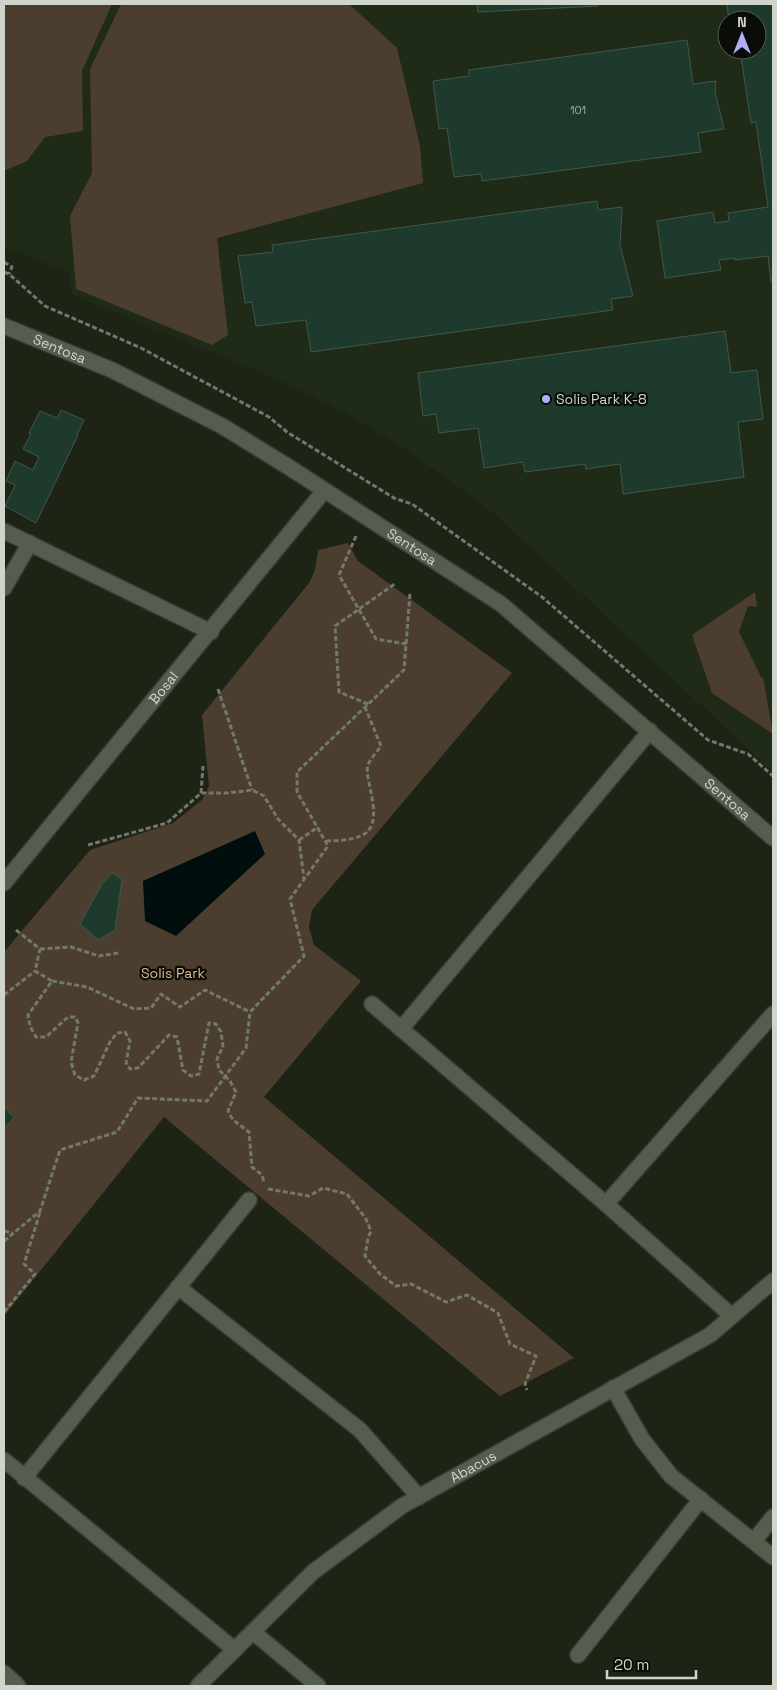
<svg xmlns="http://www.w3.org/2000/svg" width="777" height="1690" font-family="'Space Grotesk',sans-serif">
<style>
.built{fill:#202b17;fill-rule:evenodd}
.green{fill:#4b3e2f}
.water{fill:#000e0e}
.building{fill:#1d3a2d;stroke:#43564c}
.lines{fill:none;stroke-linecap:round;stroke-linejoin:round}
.minor-casing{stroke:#373d33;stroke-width:18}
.path{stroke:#72786c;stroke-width:3;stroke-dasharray:5 2.5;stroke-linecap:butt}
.minor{stroke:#555e4e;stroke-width:15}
.poi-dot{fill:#b3adf9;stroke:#090c07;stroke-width:2}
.labels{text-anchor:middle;stroke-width:4.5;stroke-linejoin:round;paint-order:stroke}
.number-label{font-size:11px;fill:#a3aea4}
.street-label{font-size:14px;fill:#d0d5cc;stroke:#090c07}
.poi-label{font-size:14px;fill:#d0d5cc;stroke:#090c07;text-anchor:start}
.park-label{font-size:14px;fill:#dfb88c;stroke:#090c07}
</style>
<rect width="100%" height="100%" fill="#1d2416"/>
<path class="built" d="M4,4h769v768l-204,-190 -86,-78 -86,-61 -51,-30 -55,-28 -220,-91 -2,-22 -65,-26zM727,20h30v30h-30z"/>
<path class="green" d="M4,4h108l-30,67 1,60 -38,6 -18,24 -23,10z
M121,4h228l48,44 23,98 3,37 -206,55 11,97 -16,10 -136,-56 -6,-73 22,-43 -2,-104z
M348,543l10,18 154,112 -200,237 -3,17 5,18 47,36 -97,116 310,261 -74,38 -336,-279 -160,199v-364l86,-102 83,-27 29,-23 7,-14 -7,-71 107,-132 6,-13 3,-20z
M755,592l2,15 -9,-1 -9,26 22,45h2l10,57 -61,-41 -20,-58z"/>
<path class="water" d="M255,831l10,23 -89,82 -31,-15 -2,-40z"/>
<path class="building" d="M477,4h121v2l-120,6z
M727,4h46v278h-2l-3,-26 -33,4v-2l-16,2 2,10 -56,8 -8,-57 56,-9 2,11 14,-2 -1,-8 40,-6 -12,-85 -5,1 -11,-73h17v-30h-28z
M687,40l6,44 23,-3 -1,11 9,37 -26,4 3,19 -219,29 -1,-7 -27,3 -7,-49 -8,1 -6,-48 36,-5v-6z
M597,201l1,9 24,-3 -2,38 13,51 -22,3 2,11 -302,42 -5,-32 -50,6 -4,-24 -7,1 -7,-47 35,-4 -1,-7z
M725,331l6,42 26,-3 6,49 -25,3 6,55 -121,17 -3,-30 -34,5 -1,-5 -60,8 -2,-10 -39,6 -6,-40 -39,5 -3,-19 -13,2 -5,-43z
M61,410l23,10 -7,15h1l-42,88 -31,-17 10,-21 -9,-4 9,-20 18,9 6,-13 -16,-8 8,-15 -2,-1 11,-22 17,7z
M112,873l10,6 -7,51 -17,10 -18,-16 22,-40z
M4,1107l10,11 -10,10z"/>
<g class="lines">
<g class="minor-casing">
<g id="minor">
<path id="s1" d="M4,326l108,44 110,56 65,40 214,138 272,234"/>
<path d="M4,531l207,101"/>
<path d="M4,588l26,-45"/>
<path id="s2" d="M4,883l320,-392"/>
<path d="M372,1004l234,200 126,112"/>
<path d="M401,1029l249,-298"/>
<path d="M606,1204l167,-190"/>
<path d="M178,1287l182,143 59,67"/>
<path d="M613,1388l29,51 29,37 102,81"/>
<path d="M4,1460l231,190"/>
<path d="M24,1478l225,-278"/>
<path d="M754,1541l19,-24"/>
<path d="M253,1632l65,54"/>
<path d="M578,1655l123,-156"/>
<path d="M4,1673l14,13"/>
<path id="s3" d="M198,1686l115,-114 89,-66 308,-171 63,-54"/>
</g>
</g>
<path class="path" d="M4,262l8,5 -3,7
M4,272l5,2 36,32 96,42 128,69 18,15 107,66 18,6 130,93 166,143 40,14 25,22
M356,536l-17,39 37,64 30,5
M218,689l34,101
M368,704l-29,-12 -4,-66 61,-43
M201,793l2,-27
M299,840l19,-13
M326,841c44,-1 54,-9 44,-53 -1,-7 -4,-15 -2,-23 2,-6 9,-13 13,-19l-16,-39
M88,845l79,-22 34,-30h27l24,-3 12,6 14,23 21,21 5,39
M16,930l24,19 -5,22 17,10 -24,34 2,11 6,11h10l22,-20h7l3,6 -7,39 4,13 9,5 10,-4 16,-34 7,-9 8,-1 5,9 -4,22 4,6 8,-1 31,-33 8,2 6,33 8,6 8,-2 10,-51 7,1 5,8 2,14 -6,13 2,11 11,11 6,11 -8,19 5,9 16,12 3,35 10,8 2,7
M40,949l31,-2 28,9 19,-3
M52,981l35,6 47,22 17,-1 10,-14 19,13 25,-17 45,22
M4,995l31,-24
M268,1189l41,7 14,-8 24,6 19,25 5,12 -3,7 -3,18 15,18 16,12 15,-2 35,18 21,-7 31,18 12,31 26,12 -11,28 2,6
M4,1231l9,2
M4,1241l36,-30 20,-61 57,-18 21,-34 69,3 39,-53 4,-36 54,-56 -14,-57 38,-53 -31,-54v-20l107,-102 6,-77
M4,1312l31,-38 -11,-10 16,-52"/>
<use href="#minor" class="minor"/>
</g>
<circle class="poi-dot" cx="546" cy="399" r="5"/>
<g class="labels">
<g class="number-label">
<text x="578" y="114">101</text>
</g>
<g class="street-label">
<text dy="5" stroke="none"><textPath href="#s1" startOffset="60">Sentosa</textPath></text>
<text dy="5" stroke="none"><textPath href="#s1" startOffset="465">Sentosa</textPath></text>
<text dy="5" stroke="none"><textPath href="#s2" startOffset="252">Bosal</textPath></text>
<text dy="5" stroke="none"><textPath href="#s1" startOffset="870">Sentosa</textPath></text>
<text dy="5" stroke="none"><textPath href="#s3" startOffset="354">Abacus</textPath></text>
</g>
<g class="poi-label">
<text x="556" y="404">Solis Park K-8</text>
</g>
<g class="park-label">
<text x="173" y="978">Solis Park</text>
</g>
</g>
<rect width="777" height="1690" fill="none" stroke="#d0d5cc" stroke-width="10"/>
<g transform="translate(742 35)"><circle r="24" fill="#090c07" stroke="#595c56"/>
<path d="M0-4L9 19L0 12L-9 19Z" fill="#b3adf9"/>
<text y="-8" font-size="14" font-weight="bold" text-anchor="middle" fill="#d0d5cc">N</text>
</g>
<path d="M607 1670v8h89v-8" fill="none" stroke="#d0d5cc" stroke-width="2.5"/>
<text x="614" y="1670" font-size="15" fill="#d0d5cc" stroke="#090c07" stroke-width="4" paint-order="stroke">20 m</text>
</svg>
